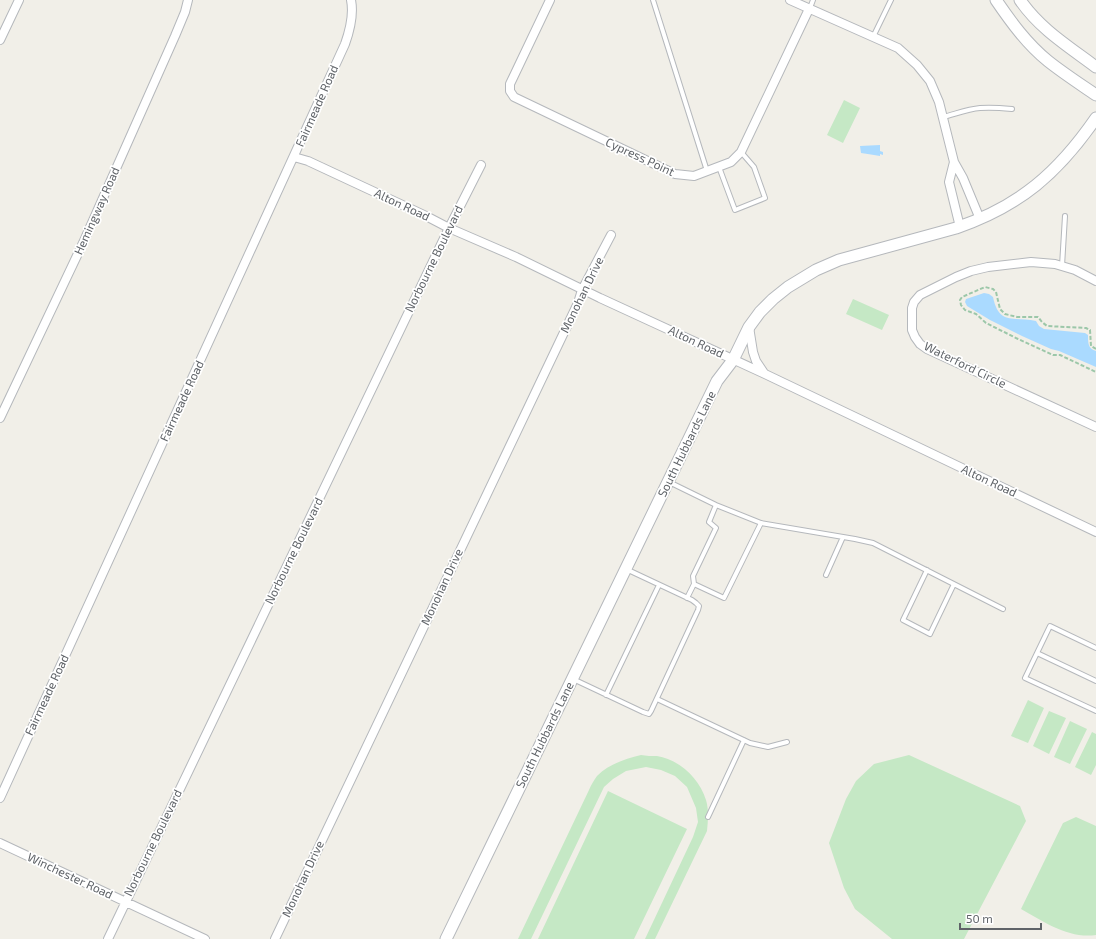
<svg xmlns="http://www.w3.org/2000/svg" width="1096" height="939" font-family="'Exo 2',sans-serif">
<style>
.green{fill:#c5e8c5}
.water{fill:#aadaff}
.lines{fill:none;stroke-linecap:round;stroke-linejoin:round}
.service-casing{stroke:#b5b8bc;stroke-width:6}
.minor-casing{stroke:#b5b8bc;stroke-width:10}
.tertiary-casing{stroke:#b5b8bc;stroke-width:13}
.path{stroke:#9cc7a9;stroke-width:2;stroke-dasharray:4 2;stroke-linecap:butt}
.service{stroke:#fff;stroke-width:4}
.minor{stroke:#fff;stroke-width:8}
.tertiary{stroke:#fff;stroke-width:11}
.labels{text-anchor:middle;stroke-width:3.5;stroke-linejoin:round;paint-order:stroke}
.street-label{font-size:12px;fill:#5f6368;stroke:#fff}
</style>
<rect width="100%" height="100%" fill="#f1efe8"/>
<path class="green" d="M844,100l16,8 -17,35 -16,-8z
M853,299l36,16 -7,15 -36,-16z
M1028,700l16,8 -16,35 -17,-7z
M1049,711l17,7 -17,36 -16,-8z
M1070,721l17,8 -17,35 -16,-7z
M1092,732l4,2v31l-5,10 -16,-8z
M641,755c5,1 11,1 16,1 23,4 42,22 49,44 3,10 2,21 1,31l-52,108h-10l48,-102 5,-15 -2,-14 -9,-21 -12,-11 -14,-6 -15,-3 -20,4 -13,8 -9,8 -73,152h-13l71,-149c2,-5 5,-10 8,-14 12,-12 28,-17 44,-21z
M909,755l111,51 6,15 -62,118h-72l-37,-30 -11,-21 -15,-45 17,-44 10,-18 18,-17z
M608,791l79,38 -53,110h-96z
M1076,817l20,9v109c-27,4 -52,-13 -75,-26l42,-86z"/>
<path class="water" d="M880,145v6l3,1v3l-3,-1v2c-6,-1 -12,-2 -19,-3l-1,-7z
M984,293l5,1 4,3c6,29 21,19 43,24l3,5 5,3 41,4 3,2c0,8 0,14 8,16v16l-37,-16 -8,-2 -29,-13 -32,-16 -23,-14 -2,-4 1,-3z"/>
<g class="lines">
<g class="service-casing">
<path id="service" d="M653,0l54,171
M810,8l3,-8
M873,37l18,-37
M943,117c12,-3 25,-8 37,-9 11,-1 22,0 32,1
M719,167l16,43 30,-12 -11,-31 -13,-15
M1062,266l3,-50
M669,482l47,23 45,18 94,16 18,4 130,66
M716,505l-7,17 7,6 -23,48 1,8 30,14 37,-75
M927,570l-24,50 27,14 24,-50
M826,575l17,-38
M687,598l7,-14
M1096,648l-46,-22 -13,27 59,28
M1037,653l-12,25 71,33
M573,679l70,33 6,2 2,-3 47,-101 1,-4 -3,-3 -4,-3 -66,-31
M606,695l53,-110
M657,699l93,44 18,4 19,-5
M708,817l36,-77"/>
</g>
<g class="minor-casing">
<path id="minor" d="M550,0l-40,84v7l4,6 161,77 19,2 37,-14 10,-10 68,-143
M790,0l108,48 19,17 13,16 9,21 15,60
M0,40l19,-40
M294,157l14,4 118,55 23,12 67,29 84,41 165,76 331,158
M960,227l-11,-45 5,-20 9,16 17,41
M1096,281l-21,-11 -20,-6 -24,-2 -43,5 -17,4 -15,6 -36,18 -6,7 -2,6v22l3,7 5,7 7,5 169,78
M749,327l4,25 3,9 8,12
M0,418l83,-175 92,-207 10,-24 3,-12
M0,798l345,-754c5,-14 9,-29 6,-44
M0,843l205,96
M108,939l341,-711 32,-63
M275,939l303,-636 4,-13 29,-55"/>
</g>
<g class="tertiary-casing">
<path id="tertiary" d="M996,0c15,22 31,44 52,61 15,12 32,23 48,34
M1020,0c20,29 48,46 76,67
M446,939l271,-558 16,-21 16,-33 11,-15 13,-13 15,-12 28,-17 23,-10 117,-32c64,-22 102,-55 140,-110"/>
</g>
<path class="path" d="M1096,349l-5,-3 -1,-16 -4,-2 -39,-2 -5,-4 -4,-5h-21l-12,-3 -5,-5 -4,-17 -3,-3 -8,-2 -23,10 -2,3 1,5 4,5 11,4 10,9 32,16 35,16h7l36,17"/>
<use href="#service" class="service"/>
<use href="#minor" class="minor"/>
<use href="#tertiary" class="tertiary"/>
</g>
<g class="labels">
<g class="street-label">
<text transform="translate(317 106) rotate(-66)" y="4">Fairmeade Road</text>
<text transform="translate(640 157) rotate(25)" y="4">Cypress Point</text>
<text transform="translate(402 205) rotate(25)" y="4">Alton Road</text>
<text transform="translate(97 211) rotate(-66)" y="4">Hemingway Road</text>
<text transform="translate(434 259) rotate(-64)" y="4">Norbourne Boulevard</text>
<text transform="translate(582 295) rotate(-64)" y="4">Monohan Drive</text>
<text transform="translate(696 342) rotate(25)" y="4">Alton Road</text>
<text transform="translate(965 365) rotate(26)" y="4">Waterford Circle</text>
<text transform="translate(182 401) rotate(-65)" y="4">Fairmeade Road</text>
<text transform="translate(687 444) rotate(-64)" y="4">South Hubbards Lane</text>
<text transform="translate(989 481) rotate(25)" y="4">Alton Road</text>
<text transform="translate(294 551) rotate(-64)" y="4">Norbourne Boulevard</text>
<text transform="translate(442 587) rotate(-65)" y="4">Monohan Drive</text>
<text transform="translate(47 695) rotate(-65)" y="4">Fairmeade Road</text>
<text transform="translate(545 735) rotate(-64)" y="4">South Hubbards Lane</text>
<text transform="translate(153 843) rotate(-64)" y="4">Norbourne Boulevard</text>
<text transform="translate(70 876) rotate(25)" y="4">Winchester Road</text>
<text transform="translate(303 879) rotate(-65)" y="4">Monohan Drive</text>
</g>
</g>
<path d="M960 923v6h81v-6" fill="none" stroke="#5f6368" stroke-width="2"/>
<text x="966" y="923" font-size="12" fill="#5f6368" stroke="#ffffff" stroke-width="3" paint-order="stroke">50 m</text>
</svg>
